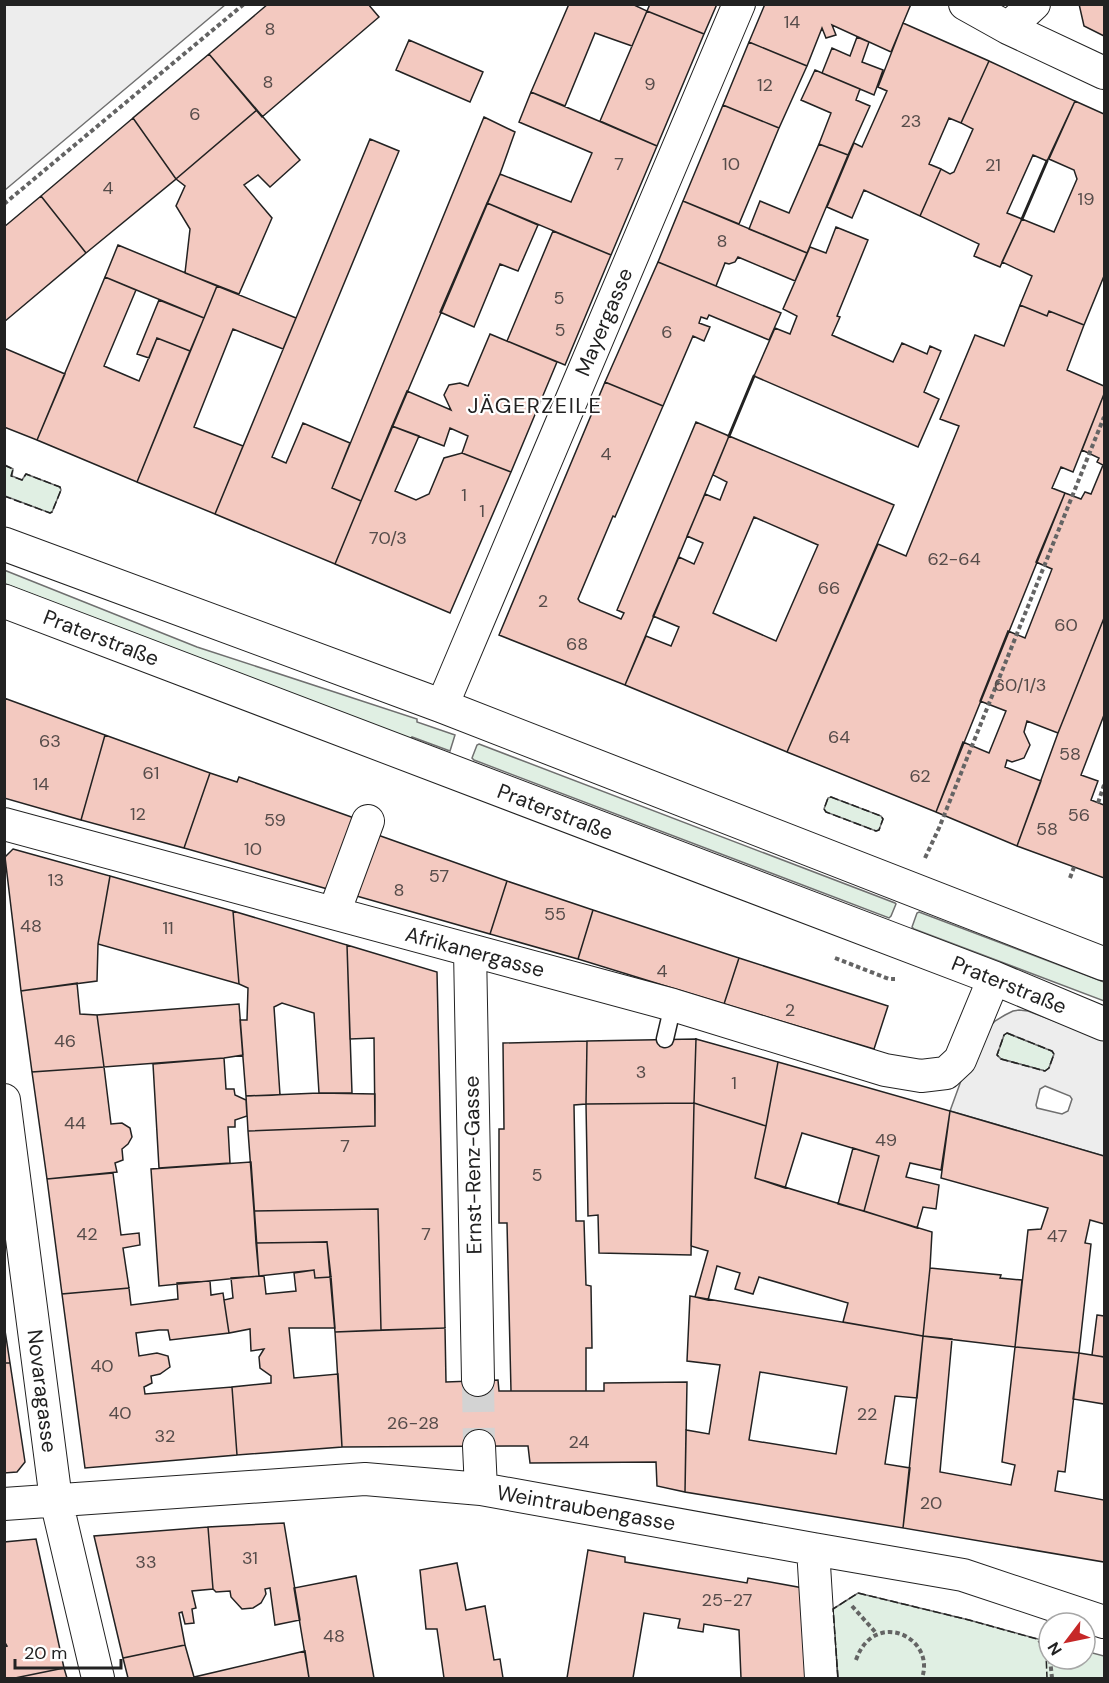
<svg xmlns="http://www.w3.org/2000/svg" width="1109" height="1683" font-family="'DM Sans',sans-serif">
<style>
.green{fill:#e0efe3;stroke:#6f6f6f;stroke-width:1.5}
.parking{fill:#ededed;stroke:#6f6f6f;stroke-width:1.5;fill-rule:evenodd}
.building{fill:#f3c9c0;stroke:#222;stroke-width:1.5;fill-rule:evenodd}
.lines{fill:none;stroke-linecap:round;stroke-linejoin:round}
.street-tunnel{stroke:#d3d3d3;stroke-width:32;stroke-dasharray:32 16;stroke-linecap:butt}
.lane-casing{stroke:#222;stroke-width:19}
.street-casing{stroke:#222;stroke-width:34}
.secondary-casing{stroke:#222;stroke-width:35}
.path{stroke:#646464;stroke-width:4;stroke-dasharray:4.5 3;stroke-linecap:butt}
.lane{stroke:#fff;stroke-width:16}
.street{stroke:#fff;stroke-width:32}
.secondary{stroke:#fff;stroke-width:33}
.fence{stroke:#222;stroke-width:1.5;stroke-dasharray:8 3;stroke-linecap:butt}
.wall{stroke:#222;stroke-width:3}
.labels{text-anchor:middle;stroke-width:4.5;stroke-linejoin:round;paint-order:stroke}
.number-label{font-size:18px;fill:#564c4a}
.street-label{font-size:21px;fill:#222;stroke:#fff}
.neighbourhood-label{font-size:22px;letter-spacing:1.5px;fill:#222;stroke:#fff}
</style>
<rect width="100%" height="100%" fill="#fff"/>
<path class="green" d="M5,465l8,4 -1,7 10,4 4,-6 34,13 1,3 -9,22 -2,1 -45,-17z
M4,570l193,77 220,72v3l38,13 -5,16 -38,-14 -2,3 -405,-156z
M479,744l416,159 1,1 -5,12 -2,2 -415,-158 -2,-2 5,-13z
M831,797l50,19 2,3 -4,11 -3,1 -50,-19 -2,-3 4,-11z
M919,912l185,70v19l-190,-72 -2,-2 5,-14z
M1007,1033l45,18 2,3 -5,14 -4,3 -44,-12 -4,-4 7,-20z
M858,1593l111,27 80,22v17h36v-8l19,5v22h-266l-5,-69z"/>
<path class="parking" d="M5,4h220v1l-220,185z
M1019,1010l9,1 76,29v116l-154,-45 12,-33 25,-48 8,-9 10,-6 8,-4zM1007,1033l45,18 2,3 -5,14 -4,3 -44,-12 -4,-4 7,-20zM1045,1086l25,10 2,3 -4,12 -6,3 -25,-6 -1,-3 4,-16z"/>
<path class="building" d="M268,4h100l11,13 -117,100 -53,-63z
M569,4h63l15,7 -15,35 -37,-13 -30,73 -34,-14z
M650,4h67l-13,30 -57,-23z
M765,4h146l-20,48 -59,-27 4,10 -10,3 -4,-10 -15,38 -58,-24z
M1079,4h25v32l-20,-10z
M647,11l57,23 -47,112 -57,-25z
M903,23l86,38 -28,62 -12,-5 -20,46 12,5 -21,47 -56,-26 -12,28 -25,-11 27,-64 8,4 25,-56 -9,-4z
M857,37l12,5 -7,20 21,8 -9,25 -52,-22 10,-25 18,8z
M409,40l74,32 -13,30 -74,-32z
M749,42l58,24 -28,62 -56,-23z
M209,54l48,56 -81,69 -43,-61z
M989,61l86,40 -28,60 -14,-6 -26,58 15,6 -22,48 -26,-11 5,-12 -59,-28 21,-47 9,5 4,-2 19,-43 -12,-6z
M815,70l45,19 -4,11 14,6 -22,49 -29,-11 12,-31 -30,-13z
M531,92l126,54 -46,109 -124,-52 13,-29 71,28 21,-49 -73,-31z
M1075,101l29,13v162l-20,49 -35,-14 -2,5 -27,-11 12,-29 -30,-14 20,-43 32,13 23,-53 -3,-9 -25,-11z
M723,105l56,23 -40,96 -56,-23z
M257,110l43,50 -30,27 -12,-12 -14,10 28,33 -33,76 -54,-21 5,-44 -14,-23 9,-20 -9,-7z
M484,117l31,15 -15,42 -139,327 -29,-13z
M133,118l43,61 -90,74 -45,-57z
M370,139l29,12 -127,306 14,6 17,-40 47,20 -18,45 29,13 -26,63 -120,-50z
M819,144l29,11 -41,98 -58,-24 11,-28 29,12z
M41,196l45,57 -82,69v-95z
M683,201l124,52 -12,28 -57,-24 -3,5 -6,2 -4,-1 -9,23 -58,-24z
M487,203l51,22 -20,46 -18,-7 -26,63 -34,-15z
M836,227l32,13 -31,76 3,1 -8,18 61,27 9,-19 25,11 3,-8 11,5 -17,41 15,7 -21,48 -164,-71 21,-48 15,6 7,-18 -14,-7 27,-62 16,6z
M553,231l58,24 -46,110 -58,-24z
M118,245l99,41 -13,32 -99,-41z
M658,262l123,51 -12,27 -60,-25 -2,4 -6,-2 -2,6 11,4 -6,14 -11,-5 -30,70 -58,-24z
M105,277l31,13 -32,76 35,15 18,-43 33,13 -53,131 -100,-42z
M217,286l79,32 -13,31 -50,-20 -39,98 49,19 -28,68 -78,-32z
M159,300l45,18 -14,33 -33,-13 -8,20 -12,-4z
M1020,305l27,11 2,-5 35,14 -17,45 37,16v8l-31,78 -12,-5 -9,21 13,5 -129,319 -149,-60 91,-208 28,12 53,-130 -19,-7 35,-84 29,11z
M490,334l67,28 -46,110 -49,-19 6,-17 -18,-8 -6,18 -52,-20 15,-35 44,19 -7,-15 5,-10 11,-2 8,3z
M4,348l61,26 -28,66 -33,-13z
M605,382l58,24 -48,111 -2,-1 -35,83 2,3 41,17 3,-6 -7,-3 79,-188 33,14 -104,249 -126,-50z
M1104,394v224l-46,115 -31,-12 -3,11 6,13 -6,13 -12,4 -5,-2 -2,7 36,14 -24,65 -81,-34 27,-70 26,11 17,-42 -26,-10 28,-70 17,7 27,-69 -16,-7 29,-69 16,6 4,-7 6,2 12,-29 -6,-3 2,-4 -17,-8z
M392,426l27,10 -24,55 21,9 13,-6 15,-36 18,-5 49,19 -61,141 -115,-49z
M729,436l165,69 -107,247 -162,-67 21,-49 25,10 8,-19 -26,-11 26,-59 15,7 9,-21 -16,-7 18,-42 15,6 7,-18 -14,-7zM754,517l64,28 -42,96 -63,-28z
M1104,618v97l-23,60 17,6 -7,19 13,5v73l-87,-32 41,-113z
M4,698l101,37 -24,85 -77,-22z
M105,735l105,38 -26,75 -103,-28z
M210,773l27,9 2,-5 118,42 -26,71 -147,-42z
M375,834l132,47 -17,53 -137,-39z
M13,849l97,27 -12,68 -1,37 -76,10 -16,-134z
M110,876l123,35 6,73 -141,-40z
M507,881l86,29 -15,49 -88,-25z
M593,910l146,48 -15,46 -146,-45z
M233,911l114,34 5,148h-33l-5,-80 -32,-10 -8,4 6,88 -34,1 -6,-76h7l1,-32 -9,-4z
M347,945l90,27 8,356 -64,2 -3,-121 -124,2 -6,-80 127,-5 -1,-88 -24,1z
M739,958l149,48 -14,43 -150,-45z
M77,983l3,31 17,1 7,52 -72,5 -11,-81z
M239,1004l4,51 -19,3 -120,9 -7,-52z
M696,1039l82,23 -12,64 -72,-23z
M696,1039l-2,64 -108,1 1,-63z
M587,1041l-1,63 -12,1 2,116h8l2,64 5,1 1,62h-6v43h-75l-4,-168h-8v-94h5l-1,-86z
M224,1058l2,31h8l1,6 11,5 1,16 -12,4v7h-7l2,36 -71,5 -6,-104z
M778,1062l172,49 -9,59 -31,-7 -4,14 33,8 -3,24 -13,-2 -6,21 -53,-17 15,-55 -77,-23 -17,55 -30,-10 11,-52z
M104,1067l7,57 11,-1 8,5 2,9 -4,7 -6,5 1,11 -8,3 2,9 -70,7 -15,-107z
M319,1093l56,1v32l-127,5 -2,-35z
M694,1103l72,23 -11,52 177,54 -2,36 -7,68 -80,-14 5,-19 -89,-26 -6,17 -18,-5 5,-16 -23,-7 -9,34 -13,-3 13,-46 -17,-5z
M694,1103l-3,152 -92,-2 -1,-38 -10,1 -2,-112z
M950,1111l154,45v68l-14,-4 -5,23 6,1 -12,109 -64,-6 13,-117 13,-1 7,-21 -107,-30z
M853,1148l26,8 -15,55 -26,-7z
M251,1162l8,114 -100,10 -8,-117z
M113,1173l8,62 18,-2 1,12 -17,3 6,40 -67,6 -15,-115z
M378,1209l3,121 -46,2 -8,-90 -71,1 -2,-32z
M327,1242l4,35 -16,1 -1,-8 -55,6 -3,-33z
M930,1268l71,7 -1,3 22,2 -7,67 -92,-11z
M314,1270l1,8 16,-1 4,51h-46l5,50 44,-4 4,73 -105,8 -5,-68 39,-4v-7l-11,-8 -1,-11 5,-8 -13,2 -1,-22 -21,4 -5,-33 9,-2 -2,-20 33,-2 2,18 30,-3 -2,-18z
M210,1281l1,14 12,-2 6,40 -59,7 -2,-10h-9l-23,3 3,23 18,-3 11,3 2,11 -10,7 -9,2 1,7 -8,4 1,7 87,-7 5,68 -152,13 -23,-174 67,-6 2,17 47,-6 -1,-16z
M690,1296l233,40 -6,62 -22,-2 -10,68 25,4 -7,60 -218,-36 1,-62 23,4 11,-69 -33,-4zM760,1372l87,15 -11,67 -87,-14z
M1097,1315l7,1v41l-12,-2z
M4,1324l6,39h-6z
M445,1328l1,54 52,-2 1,11h105v-8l83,-1 -2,110 -28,-6 -1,-24 -126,1 -2,-17 -186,1 -7,-115z
M923,1336l29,3 -12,133 71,13 4,-20 -13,-3 13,-115 64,6 -14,119 -7,-1 -3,20 49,9v62l-201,-34z
M1079,1353l25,4v47l-31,-5z
M4,1363h6l15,99 -8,10 -13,1z
M284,1523l16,97 -25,5 -5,-37 -5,1 1,5 -5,9 -8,5 -11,1 -11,-12 -1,-6 -14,1 -3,-3 -5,-62z
M208,1527l5,62 -21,2 4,17 -4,1 2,14 -9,1 -3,-12 -3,1 6,32 -62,13 -29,-122z
M36,1539l28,129 -49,10h-11v-31l3,-1 -3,-5v-99z
M588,1550l37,7v5l122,21 1,-5 55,10 5,90h-67l-2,-48 -35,-6 -1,8 -25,-4 2,-9 -36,-6 -11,65h-66z
M457,1563l9,47 19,-4 9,54 6,-1 3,19h-59l-7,-49h-11l-6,-59z
M356,1576l18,102h-65l-15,-90z
M185,1645l9,32 111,-26 4,27h-181l-5,-20z
M64,1668l3,10h-52z"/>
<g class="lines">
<path class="street-tunnel" d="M478,1380l1,66"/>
<g class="lane-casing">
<path id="lane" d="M665,1039l8,-34"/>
</g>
<g class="street-casing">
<path id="street" d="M965,4l43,24 96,45
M1008,28l26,-24
M442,706l297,-702
M4,824l669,181 212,65 36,6 25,-3 14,-13 34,-82
M334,913l34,-92
M470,950l8,430
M4,1100l52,400 42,178
M479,1446l2,43
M4,1504l361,-25 116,10 332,60 150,26 141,47
M813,1549l8,129"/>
</g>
<g class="secondary-casing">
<path id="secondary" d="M4,544l438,162 662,258
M4,601l990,377 110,46"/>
</g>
<path class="path" d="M4,204l240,-200
M1098,803l6,-18
M925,858l14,-30 165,-411
M1070,878l4,-11
M835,958l54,21h6
M852,1606l25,28
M1050,1659l2,19
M856,1660c18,-52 80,-23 66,18"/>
<use href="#lane" class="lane"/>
<use href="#street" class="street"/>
<use href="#secondary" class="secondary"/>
<path class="fence" d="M4,465l9,4 -2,7 11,4 4,-6 34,13 1,3 -9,22 -2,1 -46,-17
M831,797l50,19 2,3 -4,11 -3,1 -50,-19 -2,-3 4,-11z
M1007,1033l45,18 2,3 -5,14 -4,3 -44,-12 -4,-4 7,-20z
M838,1678l-5,-69 25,-16 111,27 68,19 9,14 1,25"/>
<path class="wall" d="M1022,219l25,-58
M729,436l25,-60"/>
</g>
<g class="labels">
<g class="number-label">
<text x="792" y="28">14</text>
<text x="270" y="35">8</text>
<text x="268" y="88">8</text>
<text x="650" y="90">9</text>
<text x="765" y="91">12</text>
<text x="195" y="120">6</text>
<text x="911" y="127">23</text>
<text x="619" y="170">7</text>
<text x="731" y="170">10</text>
<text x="993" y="171">21</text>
<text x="108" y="194">4</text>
<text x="1086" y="205">19</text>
<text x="722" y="247">8</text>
<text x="559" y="304">5</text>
<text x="560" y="336">5</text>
<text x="667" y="338">6</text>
<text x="606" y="460">4</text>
<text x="464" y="501">1</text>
<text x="482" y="517">1</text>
<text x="388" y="544">70/3</text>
<text x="954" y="565">62-64</text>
<text x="829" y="594">66</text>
<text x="543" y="607">2</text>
<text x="1066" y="631">60</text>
<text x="577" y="650">68</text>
<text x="1020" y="691">60/1/3</text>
<text x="839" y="743">64</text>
<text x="50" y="747">63</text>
<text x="1070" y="760">58</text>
<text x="151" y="779">61</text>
<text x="920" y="782">62</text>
<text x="41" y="790">14</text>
<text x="138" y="820">12</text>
<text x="1079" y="821">56</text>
<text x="275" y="826">59</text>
<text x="1047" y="835">58</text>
<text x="253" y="855">10</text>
<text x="439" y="882">57</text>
<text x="56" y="886">13</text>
<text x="399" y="896">8</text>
<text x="555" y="920">55</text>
<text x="31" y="932">48</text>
<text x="168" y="934">11</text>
<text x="662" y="977">4</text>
<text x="790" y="1016">2</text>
<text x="65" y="1047">46</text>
<text x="641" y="1078">3</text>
<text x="734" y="1089">1</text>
<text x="75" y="1129">44</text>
<text x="886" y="1146">49</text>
<text x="345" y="1152">7</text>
<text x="537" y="1181">5</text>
<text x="87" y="1240">42</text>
<text x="426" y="1240">7</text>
<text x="1057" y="1242">47</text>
<text x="102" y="1372">40</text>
<text x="120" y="1419">40</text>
<text x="867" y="1420">22</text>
<text x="413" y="1429">26-28</text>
<text x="165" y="1442">32</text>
<text x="579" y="1448">24</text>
<text x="931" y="1509">20</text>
<text x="250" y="1564">31</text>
<text x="146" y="1568">33</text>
<text x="727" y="1606">25-27</text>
<text x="334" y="1642">48</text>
</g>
<g class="street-label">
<text transform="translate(604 322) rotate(-67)" y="7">Mayergasse</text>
<text transform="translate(101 638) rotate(21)" y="7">Praterstraße</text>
<text transform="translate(555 812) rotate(21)" y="7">Praterstraße</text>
<text transform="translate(475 952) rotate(15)" y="7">Afrikanergasse</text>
<text transform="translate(1009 985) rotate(22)" y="7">Praterstraße</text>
<text transform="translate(473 1165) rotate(-91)" y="7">Ernst-Renz-Gasse</text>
<text transform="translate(42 1391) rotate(83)" y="7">Novaragasse</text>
<text transform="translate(586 1508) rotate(10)" y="7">Weintraubengasse</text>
</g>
<g class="neighbourhood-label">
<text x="535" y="413">JÄGERZEILE</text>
</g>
</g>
<rect width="1109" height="1683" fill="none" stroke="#222222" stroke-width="12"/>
<g transform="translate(1067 1641) rotate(238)"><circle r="28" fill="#ffffff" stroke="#a7a7a7" stroke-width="1.5"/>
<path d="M0-4.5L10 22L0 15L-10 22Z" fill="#c62828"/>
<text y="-9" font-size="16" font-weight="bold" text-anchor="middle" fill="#222222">N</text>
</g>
<path d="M15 1659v9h106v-9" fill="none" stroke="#222222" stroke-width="3"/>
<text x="24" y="1659" font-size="18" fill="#222222" stroke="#ffffff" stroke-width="4.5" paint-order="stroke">20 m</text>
</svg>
